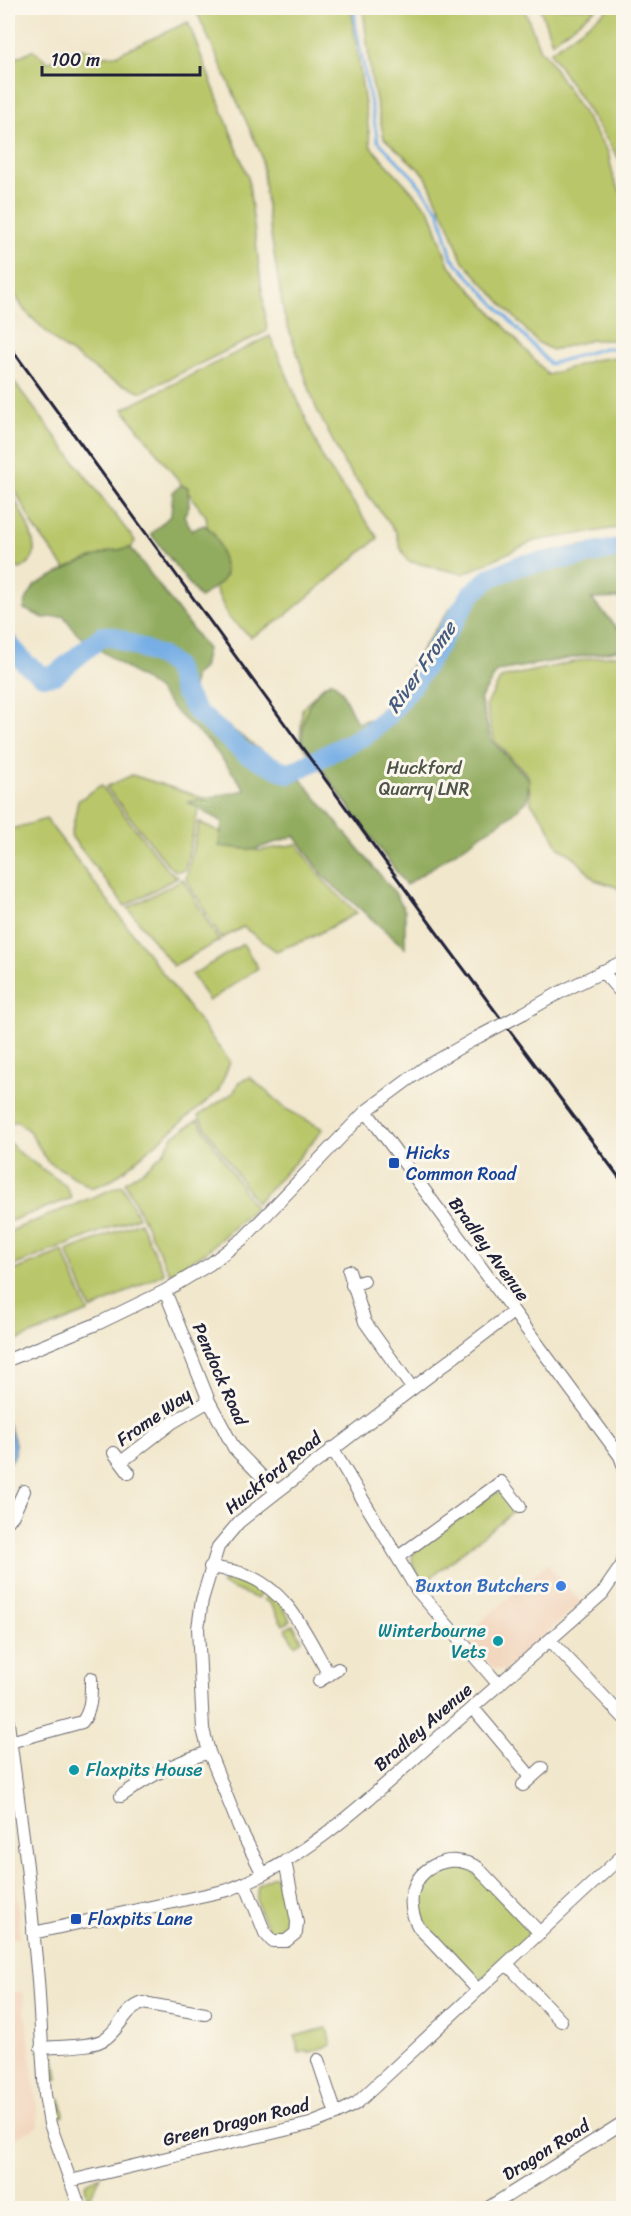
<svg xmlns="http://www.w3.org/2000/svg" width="631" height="2216" font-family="Sriracha,sans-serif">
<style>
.built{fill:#f2d5bd}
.green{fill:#b9c76a;stroke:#6e7452;stroke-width:1.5}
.forest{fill:#92ac5e;stroke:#5a674c;stroke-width:1.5}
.water{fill:#76aee5;stroke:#4c6890;stroke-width:1.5}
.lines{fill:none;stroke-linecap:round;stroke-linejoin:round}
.stream{stroke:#76aee5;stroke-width:3}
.river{stroke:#76aee5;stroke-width:20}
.minor-casing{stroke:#6a676e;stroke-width:14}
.minor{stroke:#fff;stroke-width:12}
.rail{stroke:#22223b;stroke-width:3}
.minor-bridge-casing{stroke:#6a676e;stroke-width:14;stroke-linecap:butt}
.minor-bridge{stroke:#fff;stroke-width:12}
.transit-dot{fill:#1a4fb4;stroke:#fbf7ec;stroke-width:2}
.shop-dot{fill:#3f7fe0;stroke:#fbf7ec;stroke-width:2}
.culture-dot{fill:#0f9aa8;stroke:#fbf7ec;stroke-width:2}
.labels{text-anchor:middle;stroke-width:6;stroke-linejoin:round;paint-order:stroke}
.park-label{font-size:18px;fill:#4f5449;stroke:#fbf7ec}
.transit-label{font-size:18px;fill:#164399;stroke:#fbf7ec;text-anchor:start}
.street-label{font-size:18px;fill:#22223b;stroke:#fbf7ec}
.shop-label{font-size:18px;fill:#366cbe;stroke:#fbf7ec;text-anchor:end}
.culture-label{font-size:18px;fill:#0d838f;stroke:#fbf7ec;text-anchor:end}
.water-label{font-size:20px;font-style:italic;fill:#445a7f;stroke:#fbf7ec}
</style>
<rect width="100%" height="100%" fill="#fbf7ec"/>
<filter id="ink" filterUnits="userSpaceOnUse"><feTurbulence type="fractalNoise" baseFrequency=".0167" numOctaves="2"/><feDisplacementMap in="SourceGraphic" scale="12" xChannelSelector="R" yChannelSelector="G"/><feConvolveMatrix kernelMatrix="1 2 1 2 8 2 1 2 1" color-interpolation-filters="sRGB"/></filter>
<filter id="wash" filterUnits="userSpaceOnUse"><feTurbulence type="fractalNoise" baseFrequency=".008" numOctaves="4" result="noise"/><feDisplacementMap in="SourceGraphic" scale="24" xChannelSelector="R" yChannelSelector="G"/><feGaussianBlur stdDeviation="1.35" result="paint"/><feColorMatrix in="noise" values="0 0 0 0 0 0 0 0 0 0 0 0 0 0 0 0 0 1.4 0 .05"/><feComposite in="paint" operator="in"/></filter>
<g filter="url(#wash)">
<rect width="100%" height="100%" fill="#f1e7cc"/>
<path class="built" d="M547,1564l34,38 -76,69 -11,-2 -24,-27v-11z
M14,1862l6,75 -12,2v-76z
M23,1991l16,135 -31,16v-149z"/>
<path class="green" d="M195,8h156l20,139 59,64 19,54 99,110 45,-15 30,-4v171l-89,14 -71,33 -55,-13 -7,-12 -5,-17 -51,-67 -29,-57 -32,-93 -16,-98 -7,-63z
M363,8h161l16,42 6,5 62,97 6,28 9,16v144h-32l-39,10 -15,-8 -75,-82 -12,-32 -25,-53 -41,-37 -13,-61z
M540,8h57l-45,34z
M610,8h13v157l-73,-113z
M188,22l60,155 19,154 -125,61 -33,-13 -49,-34 -36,-35 -16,-28v-220l25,-12 15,12 35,-14 21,8 12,-1z
M270,336l54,125 54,77 -98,82 -29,17 -23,-20 -13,-30 -9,-71 -83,-107z
M8,374l127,167 -4,7 -21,3 -44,19 -32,-43 -26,-51z
M8,486c8,17 27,47 26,66 -1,9 -7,13 -14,17l-12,-5z
M591,598l30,34 2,11 -6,7 -120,21 -17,28 11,41 37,38v-3l-34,-35 -8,-34 15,-28 91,-20 31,-4v243l-6,-10 -22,-7 -23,-25 -13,-7 -14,-27 -14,-18 -2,-19 -2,17 -121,84 -106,-144 2,-32 21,-23 9,-5 9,9 16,33 14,-4z
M132,775l69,22 -16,73 -9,1 -7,-5 -63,-79z
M101,785l66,84 11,8 -53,29 -54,-70 7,-35z
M46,819l184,243 -12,30 -106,88 -20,8 -45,-27 -17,-29 -13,-11 -9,2v-293z
M199,822l59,29 39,-7 27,37 33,32 -47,25 -34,13 -33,-24 -22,12 -35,-61z
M183,879l36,62 -46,25 -45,-58z
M243,944l15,24 -49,33 -17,-26z
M250,1077l36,32 37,20 -26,31 -41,43 -58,-87 36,-24 4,-9z
M198,1120l57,88 -49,44 -36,22 -45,-92 19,-12 19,-17 11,-18z
M8,1141l9,10 48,34 7,13 -64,24z
M122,1185l16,32 -130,51v-36z
M140,1222l24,51 -73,37 -24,-59z
M63,1251l25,61 -75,30 -5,-15v-54z
M494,1493h6l15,13v4l-91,73c-6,-10 -16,-19 -10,-31z
M231,1579l31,11 -4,9 -37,-15z
M267,1592l11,7 13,22 -8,4 -13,-22 -6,-3z
M293,1625l9,15 -7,5 -10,-16z
M451,1866h14l9,6 54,54 1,6 -3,8 -42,39 -11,-1c-12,-13 -44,-42 -51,-56 -14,-29 1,-49 29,-56z
M279,1876l5,3 9,43 -1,9 -8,6h-10c-10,-13 -22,-37 -15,-53l12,-7z
M327,2028l4,17 -23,8 -1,-2 -8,2 -4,-17z
M54,2051l4,28 -9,2 -1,-25z
M61,2099l3,16 -10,3 -2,-17z
M101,2176l-13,25 -3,-16 2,-3z"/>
<path class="forest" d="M181,485l7,2 1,19 -5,10 8,14 12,-5c16,8 18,32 22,49l-5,8 -21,16 -49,-64 20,-19 2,-23z
M623,539v59l-32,1 30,33 2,11 -6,7 -120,21 -17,28 11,41 38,39 -2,22 -16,14 -105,70 -104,-143c0,-25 8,-49 30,-61l9,9 16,33 14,-4 35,-33 1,-14 19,-29 22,-32 36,-39 25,-11 43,-10z
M131,548l76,101 -4,19 -9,8 -1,14 13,20 69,51 14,4 106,128 10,18v37l-80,-70 -30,-42 -42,14 -34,-4 3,-24 -34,-20 58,-12 -37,-48 -32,-29 -20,-24 -80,-55 -13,-18 -20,2 -20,-9 2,-9 9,-15 41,-21 34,-13z"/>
<path class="water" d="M8,1423c5,13 14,30 0,41z"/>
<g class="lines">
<path class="stream" d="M354,8l2,19 22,114 36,37 25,33 13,47 98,106 54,-16h20"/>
<path class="river" d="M8,643l18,21 17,12 12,-1 47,-39h10l50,21 13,10 8,23 13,21 49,42 44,21 78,-40 21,-18 27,-34 57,-89 19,-16 30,-12 55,-8 48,-10"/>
</g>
</g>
<g filter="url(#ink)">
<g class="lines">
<g class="minor-casing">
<path id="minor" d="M602,971l22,25
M524,1013l35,-20 65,-32
M366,1111l254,345 4,11
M349,1271l16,51 47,66
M352,1285l12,-4
M165,1291l44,110 25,47 43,44
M8,1360l91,-37 66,-32 45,-27 34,-26 122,-127 58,-43 54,-31
M332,1448l85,142 82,95
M114,1453l15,20
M121,1462l52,-40 36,-21
M8,1521l5,-6 11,-24
M398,1557l103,-75 19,24
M210,1567c11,2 23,3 33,7 45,15 64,62 86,101
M550,1640l74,78
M319,1681l19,-12
M473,1708l58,69
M8,1723l19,143 11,114 7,115 5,29 30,84
M10,1742l72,-20c10,-12 9,-28 9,-44
M523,1785l19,-17
M121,1796c32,-22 51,-32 88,-44
M263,1874l-24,-47 -30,-75 -6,-23 -5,-101 4,-28 16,-53 21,-25 38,-30 236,-180
M245,1883l20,50 7,8h14l10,-8 1,-11 -12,-61
M33,1933l195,-43c73,-27 139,-89 196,-140 60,-52 119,-104 178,-156l20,-29 2,-7
M507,1964l54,57
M478,1990c-15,-16 -30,-32 -44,-47 -5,-6 -12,-11 -16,-17 -12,-22 -7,-48 15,-60 15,-8 31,-6 44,1l63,66
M41,2048c17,-2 53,0 65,-10 14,-10 19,-29 37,-35l62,11
M318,2060l18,54
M70,2181l240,-57 26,-10 21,-11 267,-249
M488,2208l136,-86"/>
</g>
<use href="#minor" class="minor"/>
<path class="rail" d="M8,344l435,597 181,243"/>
<g class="minor-bridge-casing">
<path id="minor-bridge" d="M478,1037l46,-24"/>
</g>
<use href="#minor-bridge" class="minor-bridge"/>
</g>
</g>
<g class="transit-dot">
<rect x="388" y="1157" width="12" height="12" rx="3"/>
<rect x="70" y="1913" width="12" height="12" rx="3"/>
</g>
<circle class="shop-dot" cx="561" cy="1586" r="6"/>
<g class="culture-dot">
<circle cx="498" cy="1641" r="6"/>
<circle cx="74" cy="1770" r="6"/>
</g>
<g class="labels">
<g class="park-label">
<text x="424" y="774">Huckford<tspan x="424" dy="21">Quarry LNR</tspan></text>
</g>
<g class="transit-label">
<text x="406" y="1159">Hicks<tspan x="406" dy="21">Common Road</tspan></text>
<text x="88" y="1925">Flaxpits Lane</text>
</g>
<g class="street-label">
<text transform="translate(489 1249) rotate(54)" y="6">Bradley Avenue</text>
<text transform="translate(220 1374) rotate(66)" y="6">Pendock Road</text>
<text transform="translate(154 1417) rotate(-35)" y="6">Frome Way</text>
<text transform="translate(273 1473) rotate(-39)" y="6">Huckford Road</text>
<text transform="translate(423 1727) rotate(-41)" y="6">Bradley Avenue</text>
<text transform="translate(236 2122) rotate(-14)" y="6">Green Dragon Road</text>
<text transform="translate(546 2150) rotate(-32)" y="6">Dragon Road</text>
</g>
<g class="shop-label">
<text x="549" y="1592">Buxton Butchers</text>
</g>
<g class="culture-label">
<text x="486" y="1637">Winterbourne<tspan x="486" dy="21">Vets</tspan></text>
<text x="86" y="1776" text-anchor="start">Flaxpits House</text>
</g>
<g class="water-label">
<text transform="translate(421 667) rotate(-55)" y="7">River Frome</text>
</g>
</g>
<rect width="631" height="2216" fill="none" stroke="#fbf7ec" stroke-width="30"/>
<path d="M42 66v9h158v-9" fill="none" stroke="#22223b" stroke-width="3"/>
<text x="51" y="66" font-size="18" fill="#22223b" stroke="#fbf7ec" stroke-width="4.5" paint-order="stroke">100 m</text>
</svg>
